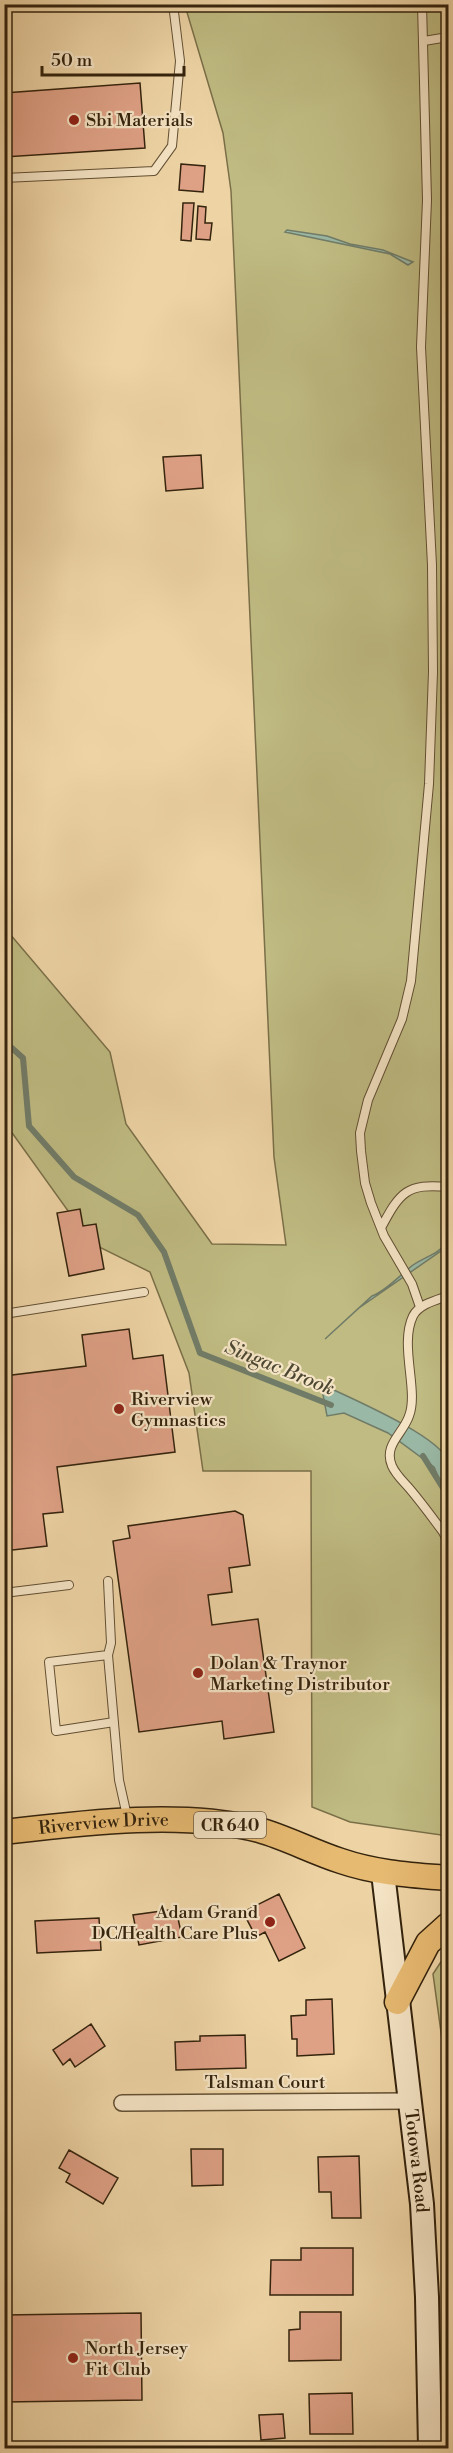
<svg xmlns="http://www.w3.org/2000/svg" width="453" height="2453" font-family="'Libre Bodoni',serif">
<style>
.green{fill:#bfbb82;stroke:#7a6f48;stroke-width:1.5}
.water{fill:#99b8a5;stroke:#717c68;stroke-width:1.5}
.lines{fill:none;stroke-linecap:round;stroke-linejoin:round}
.stream{stroke:#717c68;stroke-width:6}
.building{fill:#dfa186;stroke:#34230d;stroke-width:1.5}
.lane-casing{stroke:#624f33;stroke-width:10}
.street-casing{stroke:#624f33;stroke-width:18}
.secondary-casing{stroke:#34230d;stroke-width:26}
.primary-casing{stroke:#34230d;stroke-width:27}
.lane{stroke:#f4e3c4;stroke-width:8}
.street{stroke:#f4e3c4;stroke-width:15}
.secondary{stroke:#f4e3c4;stroke-width:22}
.primary{stroke:#e7ba72;stroke-width:24}
.poi-dot{fill:#8f2418;stroke:#f4e3c4;stroke-width:2}
.labels{text-anchor:middle;stroke-width:4.5;stroke-linejoin:round;paint-order:stroke}
.shield{fill:#f4e3c4;stroke:#6e5d44;stroke-width:1.5}
.shield-label{font-size:16px;font-weight:bold;fill:#34230d}
.poi-label{font-size:18px;fill:#34230d;stroke:#f4e3c4;text-anchor:start}
.street-label{font-size:18px;fill:#34230d;stroke:#f4e3c4}
.water-label{font-size:20px;font-style:italic;fill:#4d4833;stroke:#f4e3c4}
</style>
<rect width="100%" height="100%" fill="#eed4a5"/>
<filter id="stains"><feTurbulence type="fractalNoise" baseFrequency=".00333" numOctaves="4"/><feColorMatrix values="0 0 0 0 .2 0 0 0 0 .09 0 0 0 0 .02 0 0 0 .5 -.17"/></filter>
<radialGradient id="worn" r=".72"><stop offset=".6" stop-color="#630" stop-opacity="0"/><stop offset="1" stop-color="#630" stop-opacity=".3"/></radialGradient>
<path class="green" d="M187,4l261,1v1831l-98,-14 -38,-15 -1,-336h-108l-14,-98 -39,-101 -59,-29 -86,-120 -1,-196 106,125 16,72 86,120 74,1 -12,-88 -43,-966 -8,-58 -37,-124z
M448,1951v132l-15,-109z
M448,2212v236l-3,-202z"/>
<path class="water" d="M287,230l40,6 23,8 33,6 30,12 -5,3 -18,-11 -105,-22z
M448,1242v4l-89,62 -34,31 47,-43c14,-5 29,-22 41,-31 15,-10 22,-9 35,-23z
M321,1384c25,12 122,53 127,78 3,11 0,25 0,37l-14,-32 -46,-34 -44,-20 -17,3z"/>
<g class="lines">
<path class="stream" d="M4,1041l19,17 6,68 45,51 64,38 26,37 36,101 131,52
M423,1456l25,40"/>
</g>
<path class="building" d="M140,83l5,65 -141,9v-64z
M181,164l24,2 -2,26 -24,-2z
M183,203h11l-3,38 -10,-1z
M198,206l8,1 -1,16h7l-2,17 -14,-1z
M201,455l2,33 -37,3 -3,-34z
M80,1209l3,17 13,-2 8,45 -35,7 -12,-63z
M129,1329l4,30 30,-4 12,97 -118,15 6,45 -20,2 4,32 -43,5v-175l82,-10 -4,-31z
M235,1511l8,4 7,50 -21,3 3,24 -24,3 4,30 46,-6 16,113 -50,7 -2,-18 -83,11 -26,-191 17,-3 -2,-12z
M279,1894l26,54 -26,13 -14,-29 -9,5 -13,-25z
M176,1909l6,28 -43,8 -6,-30z
M99,1918l2,32 -64,3 -2,-32z
M332,1999l2,55 -37,2v-17h-5l-1,-23 15,-1v-15z
M91,2024l14,22 -30,21 -5,-8 -7,6 -10,-15z
M245,2035l1,33 -70,2 -1,-28 25,-1v-5z
M191,2149h32v36l-31,1z
M69,2150l49,28 -15,26 -37,-22 4,-8 -11,-6z
M359,2156l2,62h-29l-1,-26h-12l-1,-35z
M301,2248h52v47h-83l1,-35h30z
M300,2312h41v48l-52,1v-31l11,-1z
M141,2313l1,87 -138,2v-87z
M352,2393l1,41h-43l-1,-40z
M283,2414l2,24 -24,2 -2,-25z"/>
<g class="lines">
<g class="lane-casing">
<path id="lane" d="M424,41l24,-4
M4,178l150,-7 18,-25 8,-85 -7,-57
M381,1228c19,-36 26,-45 67,-41
M448,1296c-11,4 -29,8 -35,20 -14,29 6,75 -4,100 -6,18 -26,29 -17,50 4,9 11,15 17,22 12,14 23,29 34,44l5,10
M420,1307l-8,-23 -28,-48 -13,-33 -6,-20 -4,-32 -1,-18 8,-33 34,-81 9,-38 18,-197 4,-112 -1,-107 -11,-218 6,-147 -5,-196
M4,1314l140,-22
M4,1593l65,-8
M108,1655l3,-12 -3,-62
M114,1722l-58,9 -7,-69 59,-7 11,125 8,36"/>
</g>
<g class="street-casing">
<path id="street" d="M122,2103l287,-2"/>
</g>
<g class="secondary-casing">
<g id="secondary">
<path id="s1" d="M383,1873l39,331 5,93 3,151"/>
</g>
</g>
<g class="primary-casing">
<g id="primary">
<path id="s2" d="M4,1832c77,-9 180,-22 255,-2 28,8 54,22 82,31 35,12 70,14 107,17"/>
<path d="M397,2002l31,-59 20,-18"/>
</g>
</g>
<use href="#lane" class="lane"/>
<use href="#street" class="street"/>
<use href="#secondary" class="secondary"/>
<use href="#primary" class="primary"/>
</g>
<g class="poi-dot">
<circle cx="74" cy="120" r="6"/>
<circle cx="119" cy="1409" r="6"/>
<circle cx="198" cy="1673" r="6"/>
<circle cx="270" cy="1922" r="6"/>
<circle cx="73" cy="2358" r="6"/>
</g>
<g class="labels">
<rect class="shield" x="194" y="1812" width="72" height="26" rx="4.5"/>
<g class="shield-label">
<text x="230" y="1831">CR 640</text>
</g>
<g class="poi-label">
<text x="86" y="126">Sbi Materials</text>
<text x="131" y="1405">Riverview<tspan x="131" dy="21">Gymnastics</tspan></text>
<text x="210" y="1669">Dolan &amp; Traynor<tspan x="210" dy="21">Marketing Distributor</tspan></text>
<text x="258" y="1918" text-anchor="end">Adam Grand<tspan x="258" dy="21">DC/Health Care Plus</tspan></text>
<text x="85" y="2354">North Jersey<tspan x="85" dy="21">Fit Club</tspan></text>
</g>
<g class="street-label">
<text dy="6" stroke="none"><textPath href="#s2" startOffset="100">Riverview Drive</textPath></text>
<text x="265" y="2088">Talsman Court</text>
<text dy="6" stroke="none"><textPath href="#s1" startOffset="290">Totowa Road</textPath></text>
</g>
<g class="water-label">
<text transform="translate(280 1367) rotate(22)" y="7">Singac Brook</text>
</g>
</g>
<rect width="453" height="2453" fill="none" stroke="#eed4a5" stroke-width="24"/>
<rect x="6" y="6" width="441" height="2441" fill="none" stroke="#34230d" stroke-width="3"/>
<rect x="12" y="12" width="429" height="2429" fill="none" stroke="#34230d" stroke-width="1.5"/>
<path d="M42 66v9h142v-9" fill="none" stroke="#34230d" stroke-width="3"/>
<text x="51" y="66" font-size="18" fill="#34230d" stroke="#f4e3c4" stroke-width="4.5" paint-order="stroke">50 m</text>
<rect width="100%" height="100%" filter="url(#stains)"/>
<rect width="100%" height="100%" fill="url(#worn)"/>
</svg>
